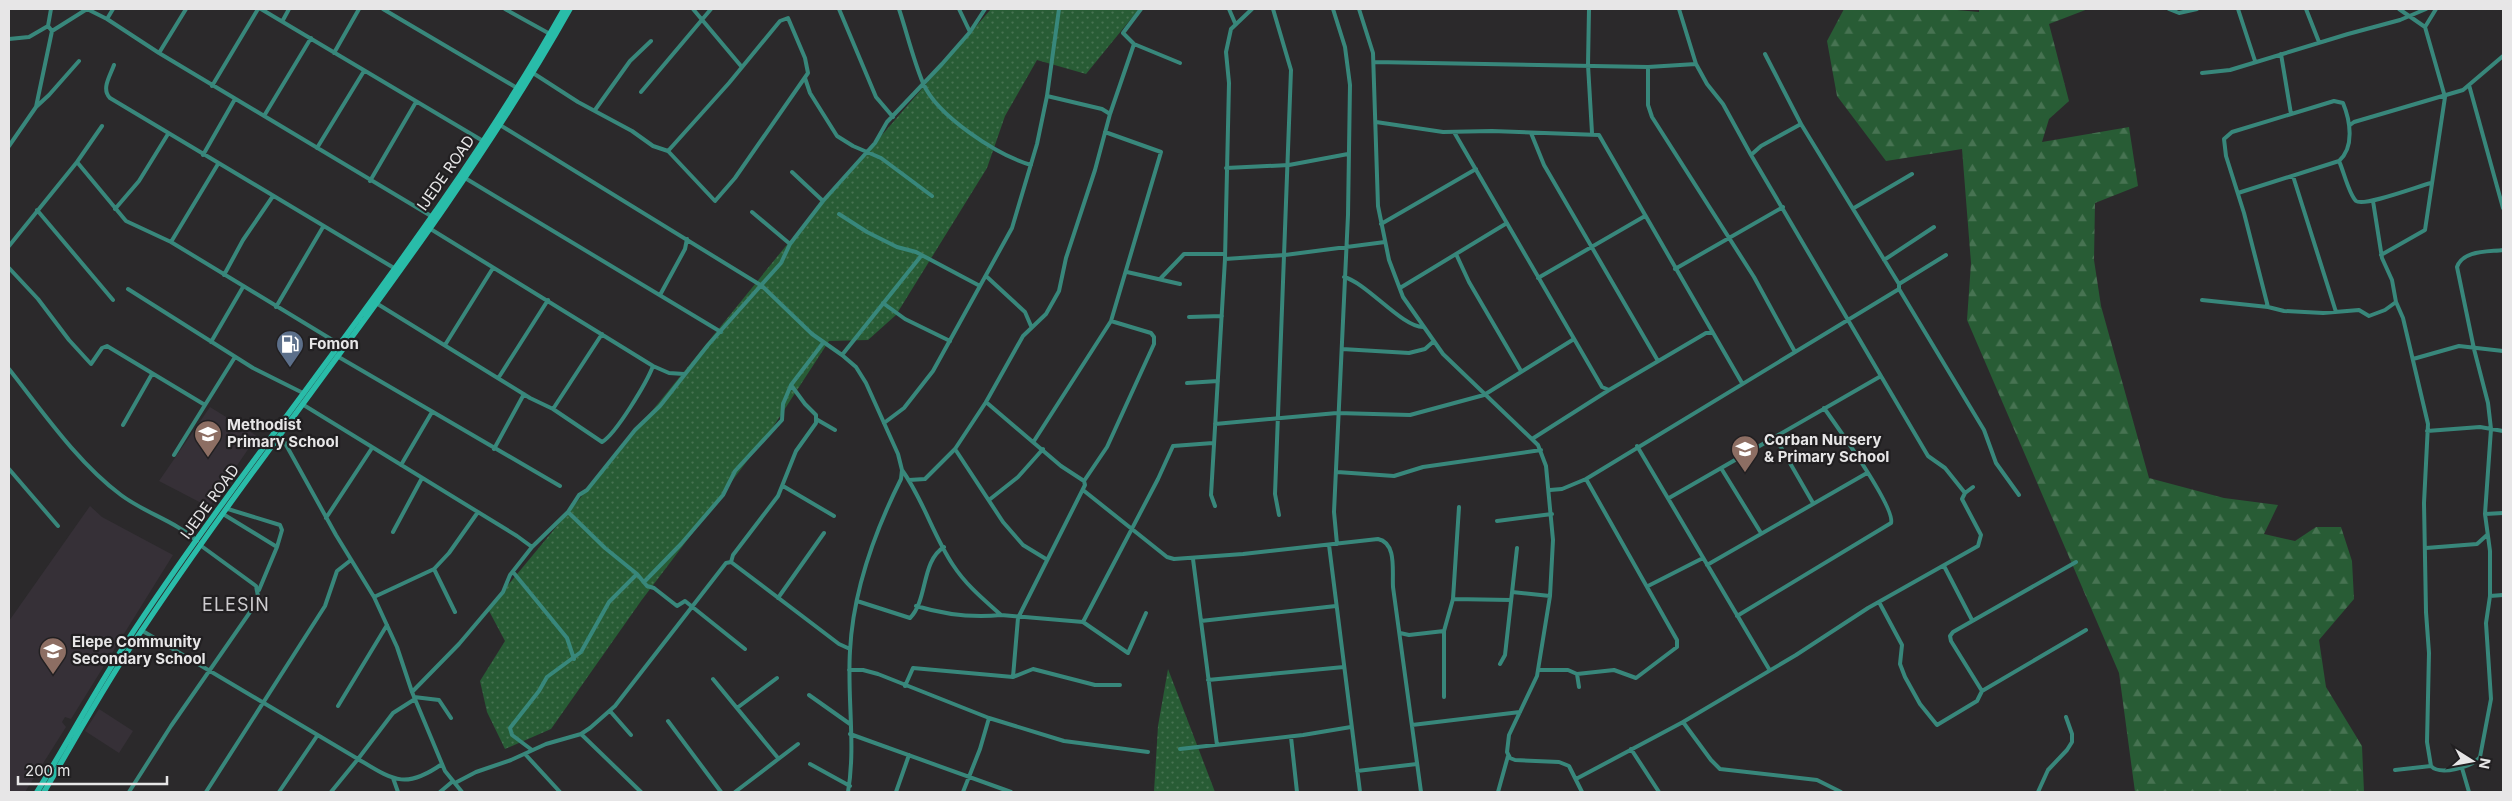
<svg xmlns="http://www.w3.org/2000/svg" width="2512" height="801" font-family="Inter,sans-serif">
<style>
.built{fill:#363037}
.grass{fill:url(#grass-dots)}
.forest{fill:url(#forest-firs)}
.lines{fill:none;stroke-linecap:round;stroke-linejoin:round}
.minor{stroke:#38877b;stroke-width:4}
.secondary{stroke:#29bca9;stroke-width:5.5}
.labels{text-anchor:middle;stroke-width:4.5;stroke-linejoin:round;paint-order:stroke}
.street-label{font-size:15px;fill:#e7e6e7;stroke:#211f21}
.poi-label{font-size:15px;font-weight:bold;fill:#e7e6e7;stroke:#211f21;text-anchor:start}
.quarter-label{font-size:18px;letter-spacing:1px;fill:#cecccf;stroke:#211f21}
</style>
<defs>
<pattern id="grass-dots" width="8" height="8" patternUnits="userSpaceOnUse" patternTransform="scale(1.25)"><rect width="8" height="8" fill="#285c35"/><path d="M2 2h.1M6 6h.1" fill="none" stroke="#477352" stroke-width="1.8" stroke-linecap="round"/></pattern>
<pattern id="forest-firs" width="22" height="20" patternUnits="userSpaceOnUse" patternTransform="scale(1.25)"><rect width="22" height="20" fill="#285c35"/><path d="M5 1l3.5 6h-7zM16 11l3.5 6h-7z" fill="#477352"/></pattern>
</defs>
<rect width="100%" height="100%" fill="#2b292b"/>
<path class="built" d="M210,407l47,29 -48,71 -50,-26z
M90,506l12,11 71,38 -102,164 -6,-2 -3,5 4,5 -41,65h-16v-171z
M99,709l34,22 -14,22 -34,-22z"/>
<path class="grass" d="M991,9h148l-53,65 -49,-14 -32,56 -18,52 -91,147 -28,25 -39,1 -56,86 -132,174 -90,128 -46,20 -18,-37 -7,-31 25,-40 -17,-32 142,-171 155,-191z
M1168,669l47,123h-61l4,-66z"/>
<path class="forest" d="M1844,9h102l33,3v-3h109l-39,15 20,77 -20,18 -7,23 87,-15 9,59 -43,17 -1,57 7,46 48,172 75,20 54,7 -14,29 31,7 21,-14h25l11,34 2,38 -35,41 7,47 36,59 2,46h-229l-16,-119 -152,-353 4,-57 -9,-114 -76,12 -49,-65 -10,-55z"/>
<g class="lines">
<path class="minor" d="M261,9l222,132
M383,9l134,79
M505,9l45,25
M693,9l48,57
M839,9l37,88 17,20
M899,9c8,24 14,50 24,74 14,33 74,72 108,82
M959,9l11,23
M1141,9l-18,24 11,11 46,19
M1229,9l6,14
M1273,9l18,61 -16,424 4,21
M1333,9l12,38 5,38 -2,130 -14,297 3,32
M1359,9l14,44 5,153 11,54 14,37 40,57 95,91 8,21 7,74 -3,56 -13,80 -28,59 -2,17 3,6 5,2 44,2 10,4 13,26
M1589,9l-1,56 4,68
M1679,9l17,55 11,20 16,20 28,51 177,301 17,12 20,25
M2169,9l10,4 18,-4
M2238,9l17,52
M2306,9l13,33
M107,19l6,-10
M283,20l6,-11
M2425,27l11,-18
M52,31l35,-22 20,10 52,34 272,163
M9,39l20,-2 19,-11
M159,53l27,-44
M334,53l25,-44
M2281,54l10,60
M1374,62l274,5 48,-3
M114,65c-4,11 -13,24 -4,33l284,170
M1648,67v38l4,12 102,160 41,75
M533,73l45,29 54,29 21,15 15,5 47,50 20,-23 73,-105 -3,-15 -17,-40 -8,3 -51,62 -61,68
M2202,73l28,-3 118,-36 52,-14 26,-11
M805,78l5,15 27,43 16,10 28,12 51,38
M2469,85l34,123
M212,86l46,-77
M641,92l70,-83
M36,107l13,-12 30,-34
M595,110l35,-49 21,-20
M1110,114l24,-70
M264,116l47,-78
M1376,122l67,10 49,-1 107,4 143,248
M500,125l262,161 50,48 30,21 14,12 10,16 32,71 4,16 -1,9c-27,54 -48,111 -51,172 -3,46 6,95 -2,141
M2350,125l4,-3 109,-32 40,-34
M1454,132l148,255 7,3
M1531,133l13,32 114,196
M9,146l27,-39 16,-76 -4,-5 3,-17
M317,148l47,-77
M203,155l32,-56
M1751,155l10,-9 40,-22 -36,-70
M2339,161c4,8 10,34 17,40 8,6 63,-15 75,-18
M77,162l49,59 45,21 168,102
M1226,168l63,-3 59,-11
M792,172l31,29
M2293,176l43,136
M465,178l256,154
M370,181l46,-79
M2238,193l101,-32c16,-14 11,-41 4,-58l-9,-2 -102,31 -8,7 2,17 18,57 24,94
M2373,201l9,57 10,22 4,22 7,16 25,106 -4,79 2,109 3,41 -2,89 4,24c9,10 41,1 49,-9l11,-58 -5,-76 4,-27v-45l-5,-37 6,-85 -3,-26 -14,-54 -17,-82c6,-17 31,-15 46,-17
M1854,208l58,-34
M115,209l24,-28 29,-47
M37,210l76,90
M752,212l38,32
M839,214l28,18 30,15 19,5 64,34
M1381,224l95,-55
M429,228l224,138 16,7 15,1
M171,242l47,-78
M9,246l68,-84 25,-36
M1456,254l13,28 52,89
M2381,255l44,-25 20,-133 -20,-70 -26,-18
M1225,259l60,-4 100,-13
M1884,260l50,-33
M9,268l29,31 31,41 22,24 11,-16 5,-2 98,59 30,-48
M1675,269l108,-62
M1127,272l53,12
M224,275l19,-35 30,-44
M986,276l39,36 6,14
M1344,277c23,6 58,50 79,50
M1538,278l107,-62
M1160,279l24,-25h41
M1899,284l47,-29
M1400,288l107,-65
M128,289l125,79 50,25
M1899,289l85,141 12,33 23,32
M660,295l25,-46 2,-10
M2202,300l66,7 16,4 39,2 36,-3 10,6 16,-6 11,-8
M376,303l154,95 23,11 49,33c14,-8 45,-60 51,-76
M883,303l22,16 45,22
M276,307l47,-80
M1189,317l33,-1
M211,342l32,-55
M445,345l48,-77
M1342,349l67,4 16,-4 9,-8
M842,355l79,-99
M337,356l223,130
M2413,359l46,-13 44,5
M9,369c34,43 68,93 112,126 24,18 54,26 76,46
M499,377l49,-77
M1187,383l31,-2
M986,402l37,-66 23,-22 13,-23 7,-33 29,-88 15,-56 -8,-5 -55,-13
M302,404l215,132 15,11
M553,409l49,-75
M816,419l19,11
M884,423l20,-15 29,-37 79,-143 25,-84 10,-48 12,-87
M1215,424l122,-11 73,2 74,-20 90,-56
M123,425l29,-51
M2427,431l53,-4 23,4
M280,434l56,101 38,62 23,50 15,45 33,79 17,21
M1775,437l38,66
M1532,439l77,-49 97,-57h6
M1034,441l77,-120 50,-169 -56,-20
M1637,446l132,223
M494,449l30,-55
M955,449l48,73 20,23 23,14
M174,455l31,-50
M401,465l31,-53
M1721,468l40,65
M9,469l49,57
M902,470c21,29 31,65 51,95 13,20 30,34 48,50
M1337,472l57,4 29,-9 118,-17
M909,480l16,-1 30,-30 31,-47 75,64 23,15 1,4 -67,133 -5,59
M1084,481l23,-34 47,-103v-7l-3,-4 -40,-12
M783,486l51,30
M1083,490l84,67 7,2 69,-5 135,-15c19,4 14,32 15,48l28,205
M1550,490l12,-1 24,-10 313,-190v-5l-98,-160
M1669,498l212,-122
M989,500l29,-23 25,-28
M1215,506l-4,-11 14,-236 4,-176 -3,-31 5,-23 21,-20
M228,509l52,16 2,5 -5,17
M568,512l37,36 32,26 10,12 7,2 23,18 8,-5 60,48
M223,514l54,33 -18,43
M2485,514l18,-1
M326,518l46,-70
M1497,521l55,-7
M393,532l29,-54
M1329,545l31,247
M2426,548l51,-4 10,-9
M1193,559l24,186
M731,562l2,-7 45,-59 18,-45 20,-28v-8l-11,-11 -14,-19
M1707,565l160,-92
M1944,566l28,54
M434,569l21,43
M513,572l54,66 7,21
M644,582l37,-38 42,-49 12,-24 47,-51 1,-16 8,-19 32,-42
M1648,586l55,-28
M1512,592l38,4
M2490,596l13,-1
M374,597l60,-28 15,-16 29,-41
M778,598l46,-65
M1453,599l58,1
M857,601l53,17c18,-18 11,-57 34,-71
M1879,602l23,43 -2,19 5,13 15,27 17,21 40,-24 5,-10 104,-61
M916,606c27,8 58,12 85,9l82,7 45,31 18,-40
M1737,616l154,-93c5,-15 -55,-98 -67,-115
M1201,621l135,-15
M1083,622l75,-143 15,-33 40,-3
M141,630l217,129 35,-46 22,-14
M1400,633l9,2 35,-4
M1500,664l5,-9 12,-107
M849,670h14l15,4 111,44 75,23 84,11
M1538,670h30l9,4 37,-4 22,8 41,-31v-7l-91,-161
M1577,674l2,13
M713,679l65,79
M1208,680l136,-13
M905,686l8,-18 100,9 20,-8 62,16h25
M1982,691l-31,-50 -1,-5 3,-4 123,-70
M412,692l47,-48 44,-52 7,-17 22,-28 36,-35 11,-17 8,-5 48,-60 25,-24 48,-61 73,-82 9,-19 33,-43 52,-58 12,-21 55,-58 28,-32 15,-23
M809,695l41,29
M414,697l25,3 12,18
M1444,697v-66l9,-32 6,-92
M338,706l49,-81
M737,708l40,-30
M610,711l21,24
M668,721l53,71
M1683,722l28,38 9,9 97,11 24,12
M1412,725l108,-13
M581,734l60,58
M850,734l161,58
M1291,737l6,55
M1180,749l123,-14 48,-8
M1631,749l28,43
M532,750l-20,-15 -2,-7 29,-37 8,-14 34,-25 28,-50 28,-28
M525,754l35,38
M810,764l40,22
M2462,768l7,24
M2395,770l36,-4
M1357,771l60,-7
M393,778l5,14
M1576,779l107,-57 113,-67 72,-47 110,-62 3,-11 -19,-36 3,-6 8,-6
M455,783l21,-11 35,-12 35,-16 35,-10 9,-6 25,-22 111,-143 5,-1 108,82 11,5
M129,792l42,-66 84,-121 3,-9 -2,-10 -56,-41
M206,792l119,-186 12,-35 14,-11
M279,792l38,-56
M331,792l27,-33c35,21 47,31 84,5
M440,792l13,-11
M735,792l63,-48
M896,792l13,-37
M963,792l17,-43 9,-31
M1498,792l10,-36
M2038,792l10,-22 19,-20 5,-8v-8l-6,-17"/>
<path class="secondary" d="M37,792c33,-54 63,-110 98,-163 139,-209 306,-401 429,-620
M44,792c32,-54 62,-110 98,-162 139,-209 305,-402 428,-621"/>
</g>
<defs>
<g id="fuel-pin" transform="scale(1.4375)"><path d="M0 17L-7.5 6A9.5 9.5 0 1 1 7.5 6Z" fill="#5c6f8a" stroke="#211f21"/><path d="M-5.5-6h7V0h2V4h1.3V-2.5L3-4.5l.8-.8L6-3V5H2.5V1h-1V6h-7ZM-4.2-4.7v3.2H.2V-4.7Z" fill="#fff"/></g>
<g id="school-pin" transform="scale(1.4375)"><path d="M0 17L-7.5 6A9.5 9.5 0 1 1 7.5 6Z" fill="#8d6e63" stroke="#211f21"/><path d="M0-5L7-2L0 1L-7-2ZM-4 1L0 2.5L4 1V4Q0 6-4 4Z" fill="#fff"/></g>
</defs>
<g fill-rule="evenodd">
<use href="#fuel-pin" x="290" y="344"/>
<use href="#school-pin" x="208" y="434"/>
<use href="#school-pin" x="1745" y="449"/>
<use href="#school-pin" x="53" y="651"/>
</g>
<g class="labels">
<g class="street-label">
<text transform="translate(446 173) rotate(-55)" y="5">IJEDE ROAD</text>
<text transform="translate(210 502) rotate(-54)" y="5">IJEDE ROAD</text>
</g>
<g class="poi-label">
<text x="309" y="349">Fomon</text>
<text x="227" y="430">Methodist<tspan x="227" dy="17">Primary School</tspan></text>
<text x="1764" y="445">Corban Nursery<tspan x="1764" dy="17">&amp; Primary School</tspan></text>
<text x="72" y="647">Elepe Community<tspan x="72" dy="17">Secondary School</tspan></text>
</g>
<g class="quarter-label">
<text x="236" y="611">ELESIN</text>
</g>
</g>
<rect width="2512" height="801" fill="none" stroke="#e7e6e7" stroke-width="20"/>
<g transform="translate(2472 761) rotate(101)" stroke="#211f21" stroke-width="4" paint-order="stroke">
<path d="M0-4L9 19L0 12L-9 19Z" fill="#e7e6e7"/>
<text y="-8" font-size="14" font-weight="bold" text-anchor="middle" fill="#e7e6e7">N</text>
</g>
<path d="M18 776v8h149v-8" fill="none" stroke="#e7e6e7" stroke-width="2.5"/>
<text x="25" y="776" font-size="15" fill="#e7e6e7" stroke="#211f21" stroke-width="4" paint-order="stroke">200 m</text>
</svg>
